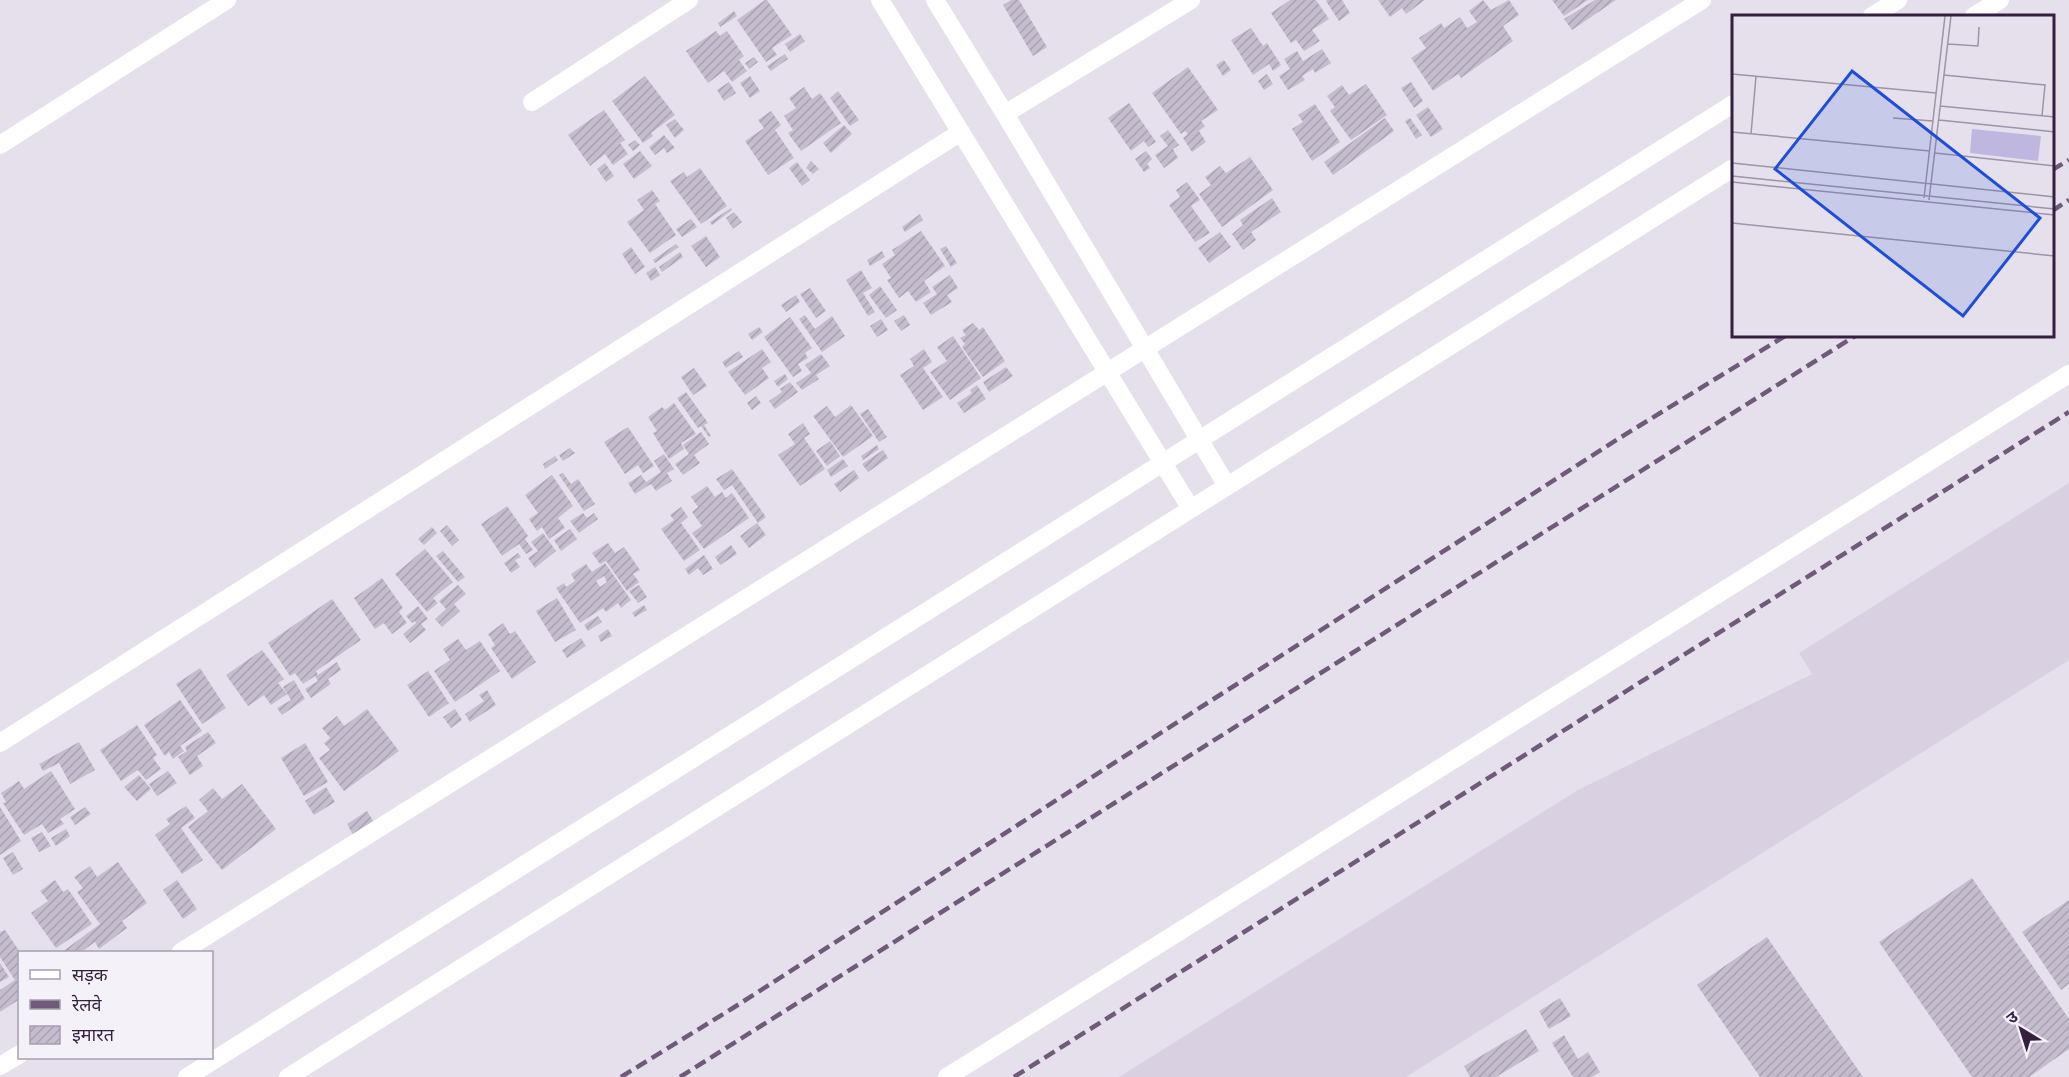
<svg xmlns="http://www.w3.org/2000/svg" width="2069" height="1077" font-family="'Sofia Sans Condensed','Noto Sans Devanagari',sans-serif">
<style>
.built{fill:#d9d1e1}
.building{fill:url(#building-hatch);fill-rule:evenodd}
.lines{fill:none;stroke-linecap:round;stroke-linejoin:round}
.minor{stroke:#fff;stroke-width:18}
.rail{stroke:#705a7a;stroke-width:4.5;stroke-dasharray:12 6;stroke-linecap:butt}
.inset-road{fill:none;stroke:#9f93a7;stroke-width:1.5}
.view{fill:#1d4ed8;fill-opacity:0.15;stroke:#1d4ed8;stroke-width:3}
.inset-edge{fill:none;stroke:#341f3f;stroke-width:3}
</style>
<defs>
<pattern id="building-hatch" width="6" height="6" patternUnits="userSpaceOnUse" patternTransform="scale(1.5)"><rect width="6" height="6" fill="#c5bcce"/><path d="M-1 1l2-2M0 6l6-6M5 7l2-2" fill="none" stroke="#aaa1b2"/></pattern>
</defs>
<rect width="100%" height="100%" fill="#e6e0ed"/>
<path class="built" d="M2069,483v177l-663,417h-287l459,-287 234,-116 -13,-21z"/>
<path class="building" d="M765,0h2l25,35 -20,13 5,7 -11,7 -29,-42z
M1011,0h8l28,47 -14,9 -30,-51z
M1290,0h26l13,19 -17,11 8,11 -16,10 -8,-11 -5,3 -20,-30z
M1327,0h15l8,13 -11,8 -13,-20z
M1378,0h47l-19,14 -4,-6 -12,9z
M1483,0l8,10 18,-10 10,15 -16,11 10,15 -52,37 -3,-4 -25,17 -22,-33 15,-10 -7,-10 22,-15 3,5 16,-11 7,11 10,-6 -8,-11z
M1552,0h36l-24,16z
M1595,0h21l-44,30 -8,-11z
M734,11l3,5 -17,11 -2,-4z
M1251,28l12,18 4,-3 14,22 -8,6 -4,-7 -16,11 -22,-35z
M716,31l4,5 7,-5 17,25 -5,4 8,11 -15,11 -8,-11 -16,12 -22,-32z
M800,34l5,7 -15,11 -5,-8z
M1322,49l9,14 -16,10 -2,-4 -11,7 3,4 -17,10 -9,-14 11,-7 -6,-10 13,-8 6,10z
M785,54l3,5 -17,12 -4,-5z
M754,57l4,5 -9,7 -4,-6z
M1224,60l7,10 -8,6 -7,-11z
M1188,67l30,43 -17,11 4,5 -6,5 7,11 -14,10 -9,-14 5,-4 -3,-3 -4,3 -29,-41z
M1267,74l6,10 -9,6 -6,-9z
M645,76l30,39 -24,18 2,3 -10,7 -31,-42z
M750,76l10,15 -10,7 -10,-15z
M729,82l7,11 -12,8 -7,-11z
M1411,82l12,19 -9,7 -13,-20z
M1366,84l21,31 -36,25 -21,-29 5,-4 -8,-11 15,-11 7,10z
M804,87l8,12 8,-6 21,30 -40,28 -13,-18 5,-3 -9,-14 12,-8 -7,-10z
M838,91l21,29 -9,6 -20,-28z
M1129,103l27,39 -8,5 -4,-6 -13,10 -23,-33z
M1315,104l25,38 -28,19 -20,-32 11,-7 -5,-7z
M1428,107l15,22 -12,8 -15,-22z
M604,110l21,30 -5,3 8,11 -15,11 -8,-11 -15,12 -22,-31z
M771,111l10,14 -6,5 19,28 -26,17 -23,-34 19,-13 -6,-8z
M1385,118l9,13 -61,44 -9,-13z
M1410,118l12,17 -6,4 -11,-18z
M675,119l9,11 -9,8 -9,-13z
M844,125l8,9 -21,19 -8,-10z
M1168,130l11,15 -6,4 5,9 -14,10 -9,-13 13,-9 -8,-10z
M664,135l11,13 -8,5 -3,-5 -9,7 -6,-8z
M635,140l5,5 -7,6 -5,-6z
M640,151l12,15 -18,13 -11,-15z
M1146,151l6,8 -5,5 3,4 -6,4 -9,-13z
M1250,157l23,33 -51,37 -23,-33 12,-9 -6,-8 15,-11 6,7z
M811,161l8,8 -6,5 -7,-6z
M797,162l13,18 -8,6 -13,-18z
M605,163l9,13 -8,6 -9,-13z
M700,168l27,38 -26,18 -31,-43 14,-9 3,5z
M1187,182l13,18 -9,6 19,27 -15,9 -26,-37 11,-8 -4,-7z
M652,190l8,11 -5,3 21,31 -26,18 -23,-31 17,-12 -7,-10z
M1272,198l9,14 -30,20 5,8 -13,10 -11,-16 11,-9 -3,-5z
M731,208l1,2 -20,15 -2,-3z
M734,212l8,10 -9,7 -7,-11z
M920,214l3,6 -18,12 -3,-5z
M691,219l6,8 -15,10 -6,-8z
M921,231l24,35 -21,15 7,11 -15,10 -8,-11 -9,7 -12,-18 4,-2 -9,-14 13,-9 -3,-5z
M1220,232l11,15 -22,16 -11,-15z
M706,236l14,21 -14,10 -15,-21z
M676,244l3,3 -24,16 -2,-3z
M946,246l11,17 -6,4 -11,-18z
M631,247l14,20 -10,7 -13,-20z
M882,251l3,6 -15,9 -3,-6z
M680,252l3,5 -21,15 -3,-5z
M655,267l5,8 -9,6 -5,-8z
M861,270l11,18 -9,5 12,19 -7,4 -22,-36z
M950,275l8,13 -11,7 5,7 -21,13 -8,-12 14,-9 -5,-7z
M880,286l17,24 -11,8 -17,-23z
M810,288l16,23 -10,7 -16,-24z
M796,295l4,7 -14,10 -5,-7z
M805,315l10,14 17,-13 13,20 -23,16 -23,-33z
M904,315l6,10 -9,6 -7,-10z
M790,317l22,31 -7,5 3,5 -10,6 4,7 -9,6 -29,-40z
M881,319l7,11 -11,7 -7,-11z
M973,323l6,7 4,-3 22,34 -22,16 -21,-30 3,-3 -5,-6 6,-3 -4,-5z
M759,327l4,5 -11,8 -4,-6z
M953,336l28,42 -31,22 -20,-28 17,-11 -10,-14z
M762,349l9,13 -9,6 7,10 -24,17 -17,-23z
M924,349l8,13 -9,6 20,29 -20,13 -23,-35 14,-9 -4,-7z
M739,351l4,6 -17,11 -4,-6z
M821,354l9,12 -14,9 3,4 -17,11 -6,-7 15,-10 -6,-8z
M1006,367l7,9 -24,16 -6,-10z
M694,368l13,18 -14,9 -12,-18z
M785,374l3,5 -10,8 -4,-6z
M790,382l8,10 -23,17 -6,-8 13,-9 -2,-3z
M977,385l9,14 -22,14 -7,-10 15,-10 -2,-3z
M686,392l22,31 -4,2 7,11 -2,1 -8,-11 -3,2 -21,-30z
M756,396l5,7 -9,7 -5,-7z
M674,403l22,31 -15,9 3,6 -15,10 -16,-26 4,-2 -9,-14 14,-10 3,3z
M851,405l22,31 -30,21 -30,-41 14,-10 8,11z
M868,409l19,28 -8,5 -19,-28z
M803,423l7,11 -6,4 21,31 -25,17 -22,-31 17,-11 -7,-10z
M628,427l26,39 -11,7 -5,-8 -13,9 -21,-32z
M701,432l8,12 -15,11 6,8 -17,12 -8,-11 14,-10 -6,-9z
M830,441l10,15 -13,10 -11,-15z
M877,445l2,4 -16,11 -2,-4z
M570,448l5,5 -12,8 -4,-6z
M883,450l5,8 -20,14 -6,-8z
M664,454l10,15 -7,4 5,8 -16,10 -5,-7 -16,10 -7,-11 13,-8 5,7 15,-10 -7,-11z
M555,456l3,4 -13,9 -2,-5z
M843,459l5,7 -17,11 -4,-7z
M732,469l34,48 -8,6 -26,-38 -8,5 -8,-11z
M854,470l5,8 -19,14 -6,-8z
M563,473l8,11 7,-5 17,25 -11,7 -25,-36z
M552,475l21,31 -15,12 7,10 -16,11 -7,-12 -5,4 -8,-12 9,-6 -13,-18z
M707,486l8,11 7,-5 4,6 6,-5 17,25 -45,31 -12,-16 10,-7 -10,-14 6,-5 -7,-10z
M507,506l21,30 -3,3 8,11 -7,4 -7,-10 -17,12 -21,-32z
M681,507l7,10 -7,6 19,27 -16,11 -23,-32 13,-9 -4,-5z
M583,513l4,5 7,-5 4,6 -19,14 -9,-12z
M757,523l9,12 -17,13 -9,-12z
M447,525l12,15 -7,6 -12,-15z
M432,527l5,6 -13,12 -6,-6z
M570,529l7,10 -16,12 -7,-11z
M543,533l13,18 -21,17 -7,-10 10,-7 -7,-9z
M608,543l7,10 9,-6 16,23 -7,4 6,8 -12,9 -21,-30 -6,3 -8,-11z
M731,545l6,9 -17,11 -5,-8z
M425,549l28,33 -20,16 5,5 -11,9 -32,-38z
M443,551l22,26 -7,5 -22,-26z
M518,553l3,4 -6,3 5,7 -9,6 -7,-10z
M704,555l9,14 -10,6 -5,-7 -9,7 -4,-6z
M605,563l26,37 -10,8 -3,-5 -12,9 -3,-4 -23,15 -24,-35 8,-5 2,4 9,-6 -4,-7 15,-10 6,8zM604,576l3,6 -7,5 -4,-6z
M382,578l21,30 -4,4 8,11 -15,11 -8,-11 -9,6 -21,-31z
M458,585l8,9 -12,10 6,7 -18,16 -7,-8 11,-10 -7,-8z
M639,585l8,12 -9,6 -9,-12z
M557,598l19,32 -21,12 -19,-31z
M332,599l29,41 -45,31 2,4 19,-13 4,8 -13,9 3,5 -20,14 -6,-9 13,-8 -3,-5 -12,8 -8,-11 -5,3 -22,-33z
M644,605l3,5 -12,7 -3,-4z
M418,606l10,13 -7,5 5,6 -16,13 -7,-9 13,-11 -1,-2 -3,2 -6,-7z
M598,616l4,6 -14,9 -4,-6z
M503,623l7,11 5,-3 21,31 -24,17 -21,-31 4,-3 -7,-11z
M608,629l4,7 -11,6 -3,-6z
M581,638l5,8 -19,12 -5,-8z
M458,639l8,11 14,-9 20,30 -45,31 -21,-31 16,-11 -7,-11z
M262,650l22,29 -6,4 9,11 -16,11 -7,-10 -16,11 -22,-31z
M200,668l26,40 -24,16 -26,-40z
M428,671l21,32 -20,14 -22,-32z
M294,680l11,19 -23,16 -5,-7 14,-8 -8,-13z
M487,690l9,15 -26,17 -5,-8 19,-13 -5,-6z
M180,700l22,31 -22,15 4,5 -11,8 -4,-7 -4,4 -21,-31z
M367,709l32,42 -55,40 -25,-33 11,-8 -6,-7 6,-5 -8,-10 15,-12 7,10z
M455,709l7,11 -11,8 -8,-11z
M137,725l20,30 -4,3 8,11 -15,11 -8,-10 -17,11 -21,-31z
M208,732l8,11 -19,13 6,10 -13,9 -12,-18 9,-6 -2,-4z
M79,742l16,28 -25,14 -11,-21 -16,8 -4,-7z
M305,743l23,39 -24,14 -23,-38z
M51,771l24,38 -15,10 4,5 -16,9 -6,-9 -18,11 -21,-32 3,-1 -5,-9 18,-12 5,8z
M168,771l9,12 -20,13 -8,-12z
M139,775l12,14 -14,12 -13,-14z
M242,784l34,45 -54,41 -34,-43 20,-16 -9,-11 14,-12 9,11z
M326,787l9,15 -21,13 -9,-14z
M186,806l9,12 -14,10 22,32 -21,14 -27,-39 15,-11 -4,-5z
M0,807l21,34 -21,14z
M85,807l6,7 -16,11 -5,-8z
M367,811l8,13 -21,13 -7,-13z
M66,829l4,7 -14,10 -5,-8z
M42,832l9,14 -12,6 -8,-14z
M13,852l10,17 -10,6 -10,-17z
M118,862l29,41 -25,18 5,7 -28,21 -4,-7 -14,10h-19l38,-28 -23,-32 6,-4 -9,-11 16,-11 7,11z
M1972,878l97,141v30l-40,28h-57l-93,-135z
M55,880l8,12 5,-3 24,35 -36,24 -25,-35 17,-12 -8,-10z
M177,880l20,29 -14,10 -20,-29z
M2069,900v84l-8,6 -39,-58z
M5,930l15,22v47l-20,13v-22l15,-10 -15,-23v-25z
M1767,937l96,140h-103l-63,-92z
M0,963l9,14 -9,5z
M1560,998l11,18 -22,13 -10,-18z
M1526,1029l13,22 -43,26h-26l-6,-11z
M1564,1035l14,24 10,-7 12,20 -8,5h-19l-21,-34z"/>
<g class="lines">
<path class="minor" d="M880,0l311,509
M935,0l70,114 222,372
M1872,16l26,-16
M1974,16l26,-16
M532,102l157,-102
M1005,114l186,-114
M0,145l227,-145
M0,743l961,-611
M181,952l1521,-952
M0,1066l20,-12
M187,1077l1546,-973
M288,1077l1445,-909
M947,1077l1122,-703"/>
<path class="rail" d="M2052,170l17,-10
M2052,211l17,-11
M621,1077l112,-69 885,-569 167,-103
M680,1077l1175,-741
M1014,1077l1055,-665"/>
</g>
<g transform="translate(1732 15)">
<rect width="322" height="322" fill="#e6e0ed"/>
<path d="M240,114l69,7 -3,25 -68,-8z" fill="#c0b7e0"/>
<path class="inset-road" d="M216,29l30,2 1,-19M0,59l204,19M212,60l101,10 -3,31M208,91l115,11M161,103l40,3M207,105l116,12M0,117l198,19M19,119l5,-58M203,138l120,13M0,148l323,34M0,161l323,33M0,167l323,33M192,183l21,-182M197,185l22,-184M0,208l323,33"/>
<path class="view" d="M120,56l188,147 -77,98 -188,-147z"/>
<rect width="322" height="322" class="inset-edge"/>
</g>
<rect x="18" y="951" width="195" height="108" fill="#f5f1f9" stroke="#a89daf" stroke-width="1.5"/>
<rect x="30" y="970" width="30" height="9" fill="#ffffff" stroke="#a89daf" stroke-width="1.5"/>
<text x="72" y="981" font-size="18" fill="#341f3f">सड़क</text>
<rect x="30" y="1000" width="30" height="9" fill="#705a7a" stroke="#a89daf" stroke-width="1.5"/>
<text x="72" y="1011" font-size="18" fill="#341f3f">रेलवे</text>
<rect x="30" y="1026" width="30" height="18" fill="url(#building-hatch)" stroke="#a89daf" stroke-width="1.5"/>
<text x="72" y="1041" font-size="18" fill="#341f3f">इमारत</text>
<g transform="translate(2021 1029) rotate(322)" stroke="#f5f1f9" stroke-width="4.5" paint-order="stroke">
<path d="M0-4.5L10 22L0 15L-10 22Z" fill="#341f3f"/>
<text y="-9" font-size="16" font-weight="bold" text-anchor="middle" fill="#341f3f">उ</text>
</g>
</svg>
